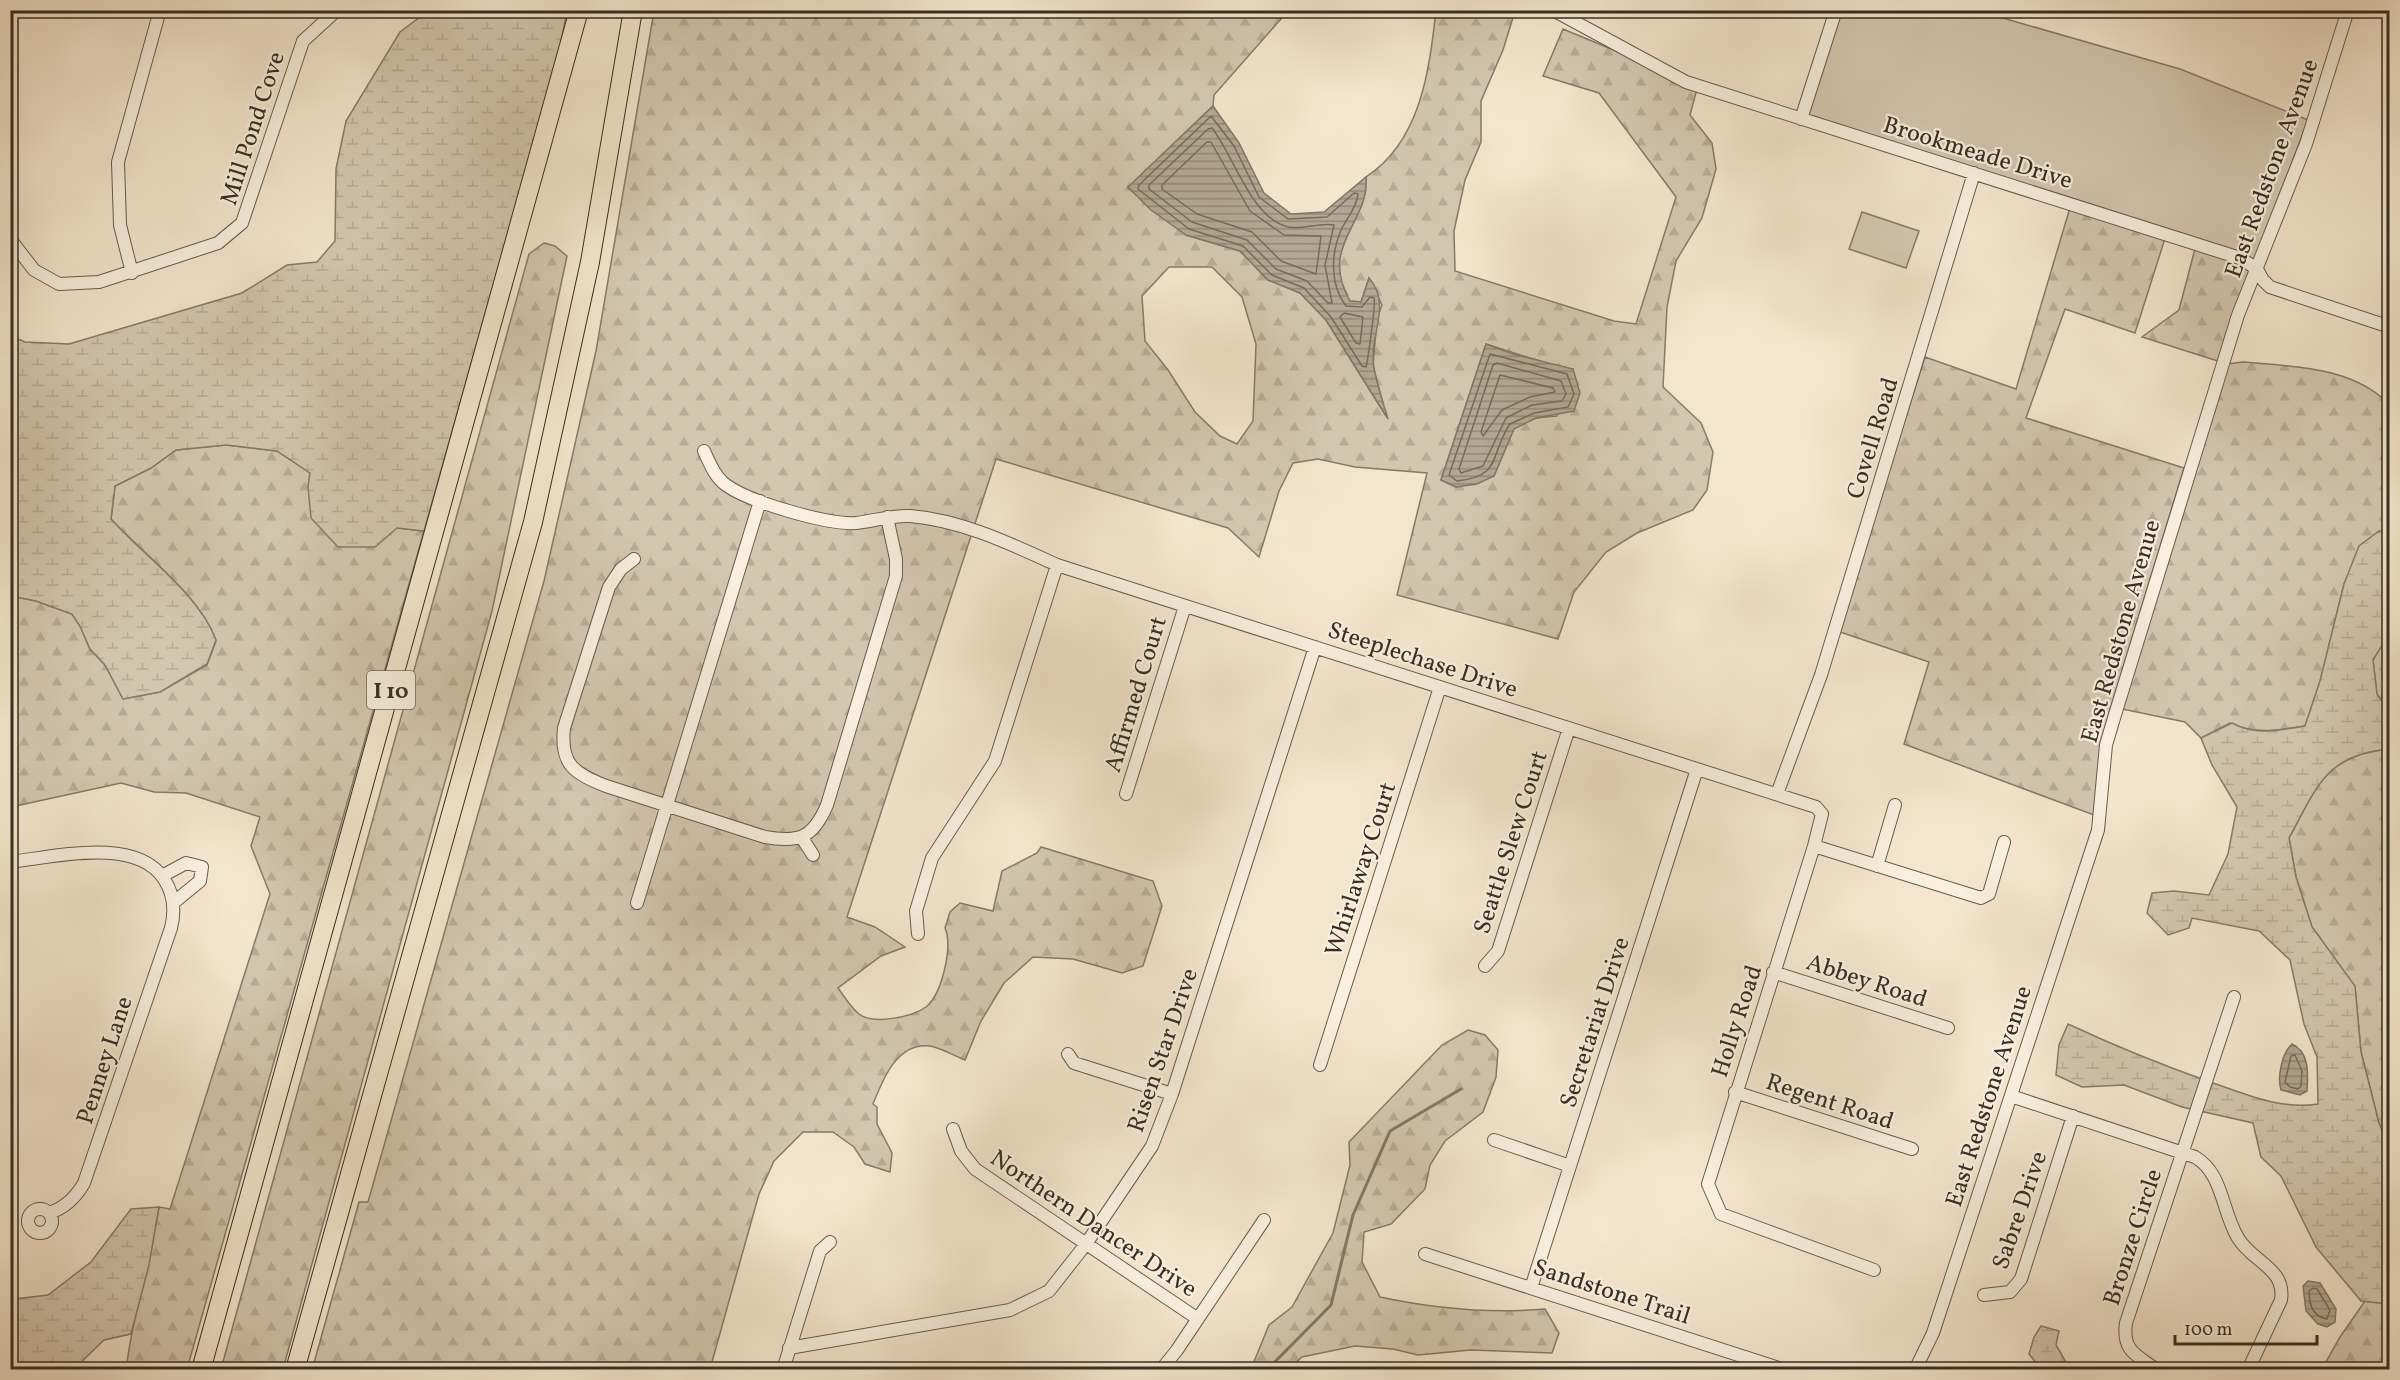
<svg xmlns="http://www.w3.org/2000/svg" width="2400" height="1380" font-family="Vollkorn,serif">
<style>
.forest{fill:url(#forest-firs);stroke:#867a6a;stroke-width:1.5;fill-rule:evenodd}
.wetland{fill:url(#wetland-marsh);stroke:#867a6a;stroke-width:1.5}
.park{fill:#d4c7b0;stroke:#867a6a;stroke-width:1.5}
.water{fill:url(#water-rules);stroke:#827766;stroke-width:1.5}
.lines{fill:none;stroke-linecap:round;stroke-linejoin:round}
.shore{stroke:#766a5b;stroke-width:1.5}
.stream{stroke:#827766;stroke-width:3}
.minor-casing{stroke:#665c4e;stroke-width:14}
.highway-casing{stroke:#372e23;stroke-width:20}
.minor{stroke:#f8efde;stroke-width:12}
.highway{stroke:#f4e6cd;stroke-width:18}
.labels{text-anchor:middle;stroke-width:4.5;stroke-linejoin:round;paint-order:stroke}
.shield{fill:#f8efde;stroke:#71685b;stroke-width:1.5}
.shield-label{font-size:22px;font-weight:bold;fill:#372e23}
.street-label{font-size:24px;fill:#372e23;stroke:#f8efde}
</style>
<defs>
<pattern id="forest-firs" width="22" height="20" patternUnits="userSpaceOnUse" patternTransform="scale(1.5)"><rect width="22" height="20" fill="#d4c7b0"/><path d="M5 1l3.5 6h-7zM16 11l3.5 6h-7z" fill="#b7ab97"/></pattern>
<pattern id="wetland-marsh" width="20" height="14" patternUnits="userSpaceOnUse" patternTransform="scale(1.5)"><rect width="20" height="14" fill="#d4c7b0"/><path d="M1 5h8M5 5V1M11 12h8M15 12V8" fill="none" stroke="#b7ab97"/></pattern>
<pattern id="water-rules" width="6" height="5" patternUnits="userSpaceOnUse" patternTransform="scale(1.5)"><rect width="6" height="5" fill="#b4a793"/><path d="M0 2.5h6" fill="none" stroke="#938878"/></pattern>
</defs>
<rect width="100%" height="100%" fill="#f4e6cd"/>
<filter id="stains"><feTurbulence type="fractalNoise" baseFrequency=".00333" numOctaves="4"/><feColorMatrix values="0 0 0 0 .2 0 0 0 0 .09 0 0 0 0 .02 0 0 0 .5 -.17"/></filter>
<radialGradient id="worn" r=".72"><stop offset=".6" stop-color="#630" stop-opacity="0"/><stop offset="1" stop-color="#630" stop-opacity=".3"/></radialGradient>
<path class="forest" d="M654,11h634l-74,84 -1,11 -85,82 58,47 54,16 28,29 32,13 26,27 60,96 -13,-50 4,-47 5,-14 -13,-27 -8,24 -12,-1c-31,-57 21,-78 17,-124 55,-36 63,-106 70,-166h79l-12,39 -22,51v41l-16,38 -11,51 1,40 159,50 22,3 40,-127 -77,-104 -56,-17 20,-47 135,56 -8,30 22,28 4,26 -14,49 -26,43 -9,46 -4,80 38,36 12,29 -6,38 -14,20 -56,23 -31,19 -32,40 -16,47 -161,-44 30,-122 -72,-6 -37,-8 -25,4 -14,28 -20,66 -31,-29 -232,-69 -149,458 28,10 30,20 -24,9 -43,32c6,8 13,20 21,26 14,11 53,3 67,-7 16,-13 27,-60 19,-79l5,-16 10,-9 33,8 9,-40 35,-18 4,-6 112,34 9,25 -19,60 -21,7 -49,-14 -40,-2 -29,26 -23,38 -16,39c-10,-4 -24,-12 -35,-14 -33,-4 -47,33 -57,58l4,3v17l15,29 -2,19 -25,-8 -11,-17 -21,-15h-30l-29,29 -15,33 -49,175 -398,1 47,-168h9l176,-621 52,-230zM1169,267h43l30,30 14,47 -3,77 -16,23 -17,-8 -25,-24 -27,-42 -23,-29 -3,-45zM1486,344l63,20 24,5 -16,47 -21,2 -22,10 -20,48 -38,11 -15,-7z
M2072,201l95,31 -32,101 -70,-24 -39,109 158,50 -76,249 -14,98 -190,-71 25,-82 -92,-31 88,-274 91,32z
M2197,241l58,19 -37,101 -76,-24 37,-27z
M544,243l11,3 12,10 -75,355 -209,758h-62l308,-1115z
M2243,362c51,5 108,4 146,42v126l-10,1 -35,53 -24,98 -15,44c-26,4 -51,9 -75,-3l-29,15 -16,-16 -63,-13 106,-345z
M226,445l51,6 33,22 -2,14 89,41 27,3 -237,838h-61c7,-54 23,-107 33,-162l11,2 100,-315 -19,-48 9,-29 -74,-24 -32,-1 -33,-9 -110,24v-207l5,-3 20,4 36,13 8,12 10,23 15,16 18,34 37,-7 47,-27 9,-24c-16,-46 -72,-86 -105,-122l4,-33 36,-18 25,-18z
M2384,641l5,1v70l-12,-18 -4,-34z
M2389,749l1,349 -8,8 7,8v34l-10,-25 -18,-71 -6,-65 -43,-60 -16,-50 -7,-39c28,-51 36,-83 100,-89z
M1468,1030l17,5 13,15 -2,27 -13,35 -38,29 -15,24 -5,24 -34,35 -27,8 -2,30 18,35c56,12 108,17 165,12l14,24 -7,20 -81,-3 -53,5 -25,-6 -38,-3 -53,11 -13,12h-38l18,-44 23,-18 41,-74 17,-68 -1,-23 93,-97z
M2365,1301l24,3v65h-67l18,-32z"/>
<path class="wetland" d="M428,11h139l-7,37 -136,483 -27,-3 -22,19h-37l-27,-29 -3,-31 2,-14 -33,-22 -51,-6 -50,5 -25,18 -36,18 -4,33c33,37 88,75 105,121l-9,24 -47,28 -37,7 -18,-34 -15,-16 -10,-23 -8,-12 -36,-13 -20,-4 -5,3v-264l14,6 44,2 173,-51 45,-28 30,-3 18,-21 1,-72 10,-48 54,-89z
M2389,530v112h-5l-11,18 4,34 12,18v37c-64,6 -72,38 -100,89l7,39 16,50 43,59 6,66 18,71 10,25v156l-28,-3 -45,-54 -35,-71 -20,-19 -8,-34 -71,-16 -58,-22 -42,2 -26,-12 3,-30 9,-21c47,22 94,41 142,58 36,12 70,28 108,22l-1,-47 -13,-33 -14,-64 -31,-29 -67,-13 -3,10 -21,7 -21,-22 5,-20 22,-2 35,4 19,-41 9,-47 -25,-42 -11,-27 31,-15c23,13 48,7 73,3l15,-45 24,-97 15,-38 20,-15z
M159,1207l-10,58 -18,69 -27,6 -30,29h-63v-75l3,5 34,-4 43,-33 40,-53z
M2041,1326l18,5 -3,14 14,24h-29l-12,-15 5,-17z"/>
<path class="park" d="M1975,10l205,59 128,51 -53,140 -448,-146 32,-103z
M1862,212l57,19 -13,37 -57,-19z"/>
<path class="water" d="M1213,106l26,37 25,50 27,21 33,-2 42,-35c4,46 -48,68 -16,124l11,1 8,-24c24,27 -1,58 5,90 3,17 9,34 14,51l-62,-99 -26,-27 -32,-13 -28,-29 -54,-16 -35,-25 -23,-23z
M1486,344l27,10 60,15 7,24 -6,18 -38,7 -22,11 -20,47 -17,8 -21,3 -15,-7z
M2292,1044c18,8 16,31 15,47l-7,4 -19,-5c-4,-13 1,-37 11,-46z
M2308,1281l12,2 16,26 -1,13 -8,5 -9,-3 -12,-13 -3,-25z"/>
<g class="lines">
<path class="shore" d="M1211,116l23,30 25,51 29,22 39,-2 27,-24 4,1c-1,12 -10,23 -16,34 -11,24 -13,56 4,78l16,1 8,-10 4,1c2,5 -6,61 -8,69l-4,-1 -31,-49 -27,-29 -32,-13 -29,-29 -54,-17 -51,-40 1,-4z
M1212,128c22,28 39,90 76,99 14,3 32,-5 46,-2l-9,40 7,38h-4l-21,-22 -31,-12 -29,-29 -55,-18 -43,-33v-4l59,-56z
M1207,142h4l39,69 34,24 37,1 -5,38 -35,-13 -29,-29 -55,-18 -35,-25v-4z
M1344,313l19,4 -3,27 -4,-1 -16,-26z
M1490,354l77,20 7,20 -6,13 -34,6 -24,11c-21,31 -7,52 -53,57l-8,-6z
M1497,363l64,18 5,13 -4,7 -30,4 -26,13 -23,48 -22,7 -2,-4 34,-104z
M1500,375l53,13 2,4 -25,5 -28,13 -19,26 -2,-4z
M2295,1055l7,16 -1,15 -3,3 -8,-2 -5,-5 6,-26z
M2313,1288l4,1 13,21 -3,9c-14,-2 -18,-15 -18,-28z"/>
<path class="stream" d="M1267,1370l64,-65 22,-90 37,-84 71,-42"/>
<g class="minor-casing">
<path id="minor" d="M1553,10l133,72 554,176 17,11 6,11 7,7 120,40
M1801,119l35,-109
M10,239l24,31 25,14 40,-2 119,-39 24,-20 61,-182 34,-31
M132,273l-12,-48 -2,-63 42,-152
M704,451c6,13 11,26 22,34 23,17 102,40 130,38 18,-2 36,-8 54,-7 51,4 101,28 147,49l759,242 6,7 -8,32 -106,338 13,30 153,56
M634,559l-13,10 -12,18 -45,141c-4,37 10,45 42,58l159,51c34,6 48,1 62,-32l69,-229v-17l-9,-42
M1126,794l59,-188
M1777,794l44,-119 153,-502
M802,838l11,17
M1814,846l167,52 8,-4 15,-52
M10,862c44,-5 126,-26 154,17 10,15 11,33 7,49l-87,255c-8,14 -19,25 -35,30
M1877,866l18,-61
M162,876l24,-13 16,4 -2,14 -27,22
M637,903l123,-402
M918,934l-2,-23 16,-53 63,-97 62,-196
M1485,966l13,-15 71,-223
M1773,972l175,56
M1068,1054l6,9 98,31
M1320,1065l120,-378
M1735,1092l177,57
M2011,1096l184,61c28,16 27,55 43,81 14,24 48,30 43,62l-33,70
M953,1129l8,22 14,18 223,150
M1494,1140l76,26
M28 1221a12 12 0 1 1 24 0a12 12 0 1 1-24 0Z
M1425,1254l360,116
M1531,1288l166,-519
M1984,1295l26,-3 11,-13 52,-163
M789,1348l221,-38 39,-19 37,-47 66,-98 20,-52 143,-447
M783,1370l37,-119 10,-9
M1161,1370l16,-20 87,-130
M1915,1370l18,-37 165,-503 8,-85 8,-27 124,-403 68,-171 42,-134
M2157,1370c-21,-15 -35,-19 -31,-47l108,-326"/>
</g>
<g class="highway-casing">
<path id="highway" d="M201,1370l378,-1360
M295,1370l238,-848 57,-260 43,-252"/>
</g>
<use href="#minor" class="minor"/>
<use href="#highway" class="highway"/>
</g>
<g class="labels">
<rect class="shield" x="367" y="671" width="48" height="38" rx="4.5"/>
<g class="shield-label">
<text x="391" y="698">I 10</text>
</g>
<g class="street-label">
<text transform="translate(252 128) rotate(-72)" y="8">Mill Pond Cove</text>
<text transform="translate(1978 152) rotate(17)" y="8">Brookmeade Drive</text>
<text transform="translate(2271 168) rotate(-70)" y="8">East Redstone Avenue</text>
<text transform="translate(1872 438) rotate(-73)" y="8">Covell Road</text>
<text transform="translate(2120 631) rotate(-74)" y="8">East Redstone Avenue</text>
<text transform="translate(1423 659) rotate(18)" y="8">Steeplechase Drive</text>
<text transform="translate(1135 694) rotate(-73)" y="8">Affirmed Court</text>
<text transform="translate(1510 842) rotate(-72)" y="8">Seattle Slew Court</text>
<text transform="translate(1360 869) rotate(-72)" y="8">Whirlaway Court</text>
<text transform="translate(1867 980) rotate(18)" y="8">Abbey Road</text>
<text transform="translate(1736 1021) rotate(-72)" y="8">Holly Road</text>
<text transform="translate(1594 1022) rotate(-72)" y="8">Secretariat Drive</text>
<text transform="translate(1162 1050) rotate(-71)" y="8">Risen Star Drive</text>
<text transform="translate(104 1060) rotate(-72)" y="8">Penney Lane</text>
<text transform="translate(1988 1096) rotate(-72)" y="8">East Redstone Avenue</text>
<text transform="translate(1830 1101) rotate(18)" y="8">Regent Road</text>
<text transform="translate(2019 1210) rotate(-71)" y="8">Sabre Drive</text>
<text transform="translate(1094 1223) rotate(34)" y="8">Northern Dancer Drive</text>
<text transform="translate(2132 1237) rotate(-72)" y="8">Bronze Circle</text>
<text transform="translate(1612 1291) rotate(18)" y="8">Sandstone Trail</text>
</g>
</g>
<rect width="2400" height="1380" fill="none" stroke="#f4e6cd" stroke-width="36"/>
<rect x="12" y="12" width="2376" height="1356" fill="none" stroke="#372e23" stroke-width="3"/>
<rect x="18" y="18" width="2364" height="1344" fill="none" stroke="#372e23" stroke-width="1.5"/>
<path d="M2175 1335v9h142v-9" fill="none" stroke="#372e23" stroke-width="3"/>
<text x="2184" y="1335" font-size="18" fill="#372e23" stroke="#f8efde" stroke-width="4.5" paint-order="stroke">100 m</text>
<rect width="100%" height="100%" filter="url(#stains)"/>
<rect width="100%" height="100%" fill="url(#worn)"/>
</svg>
